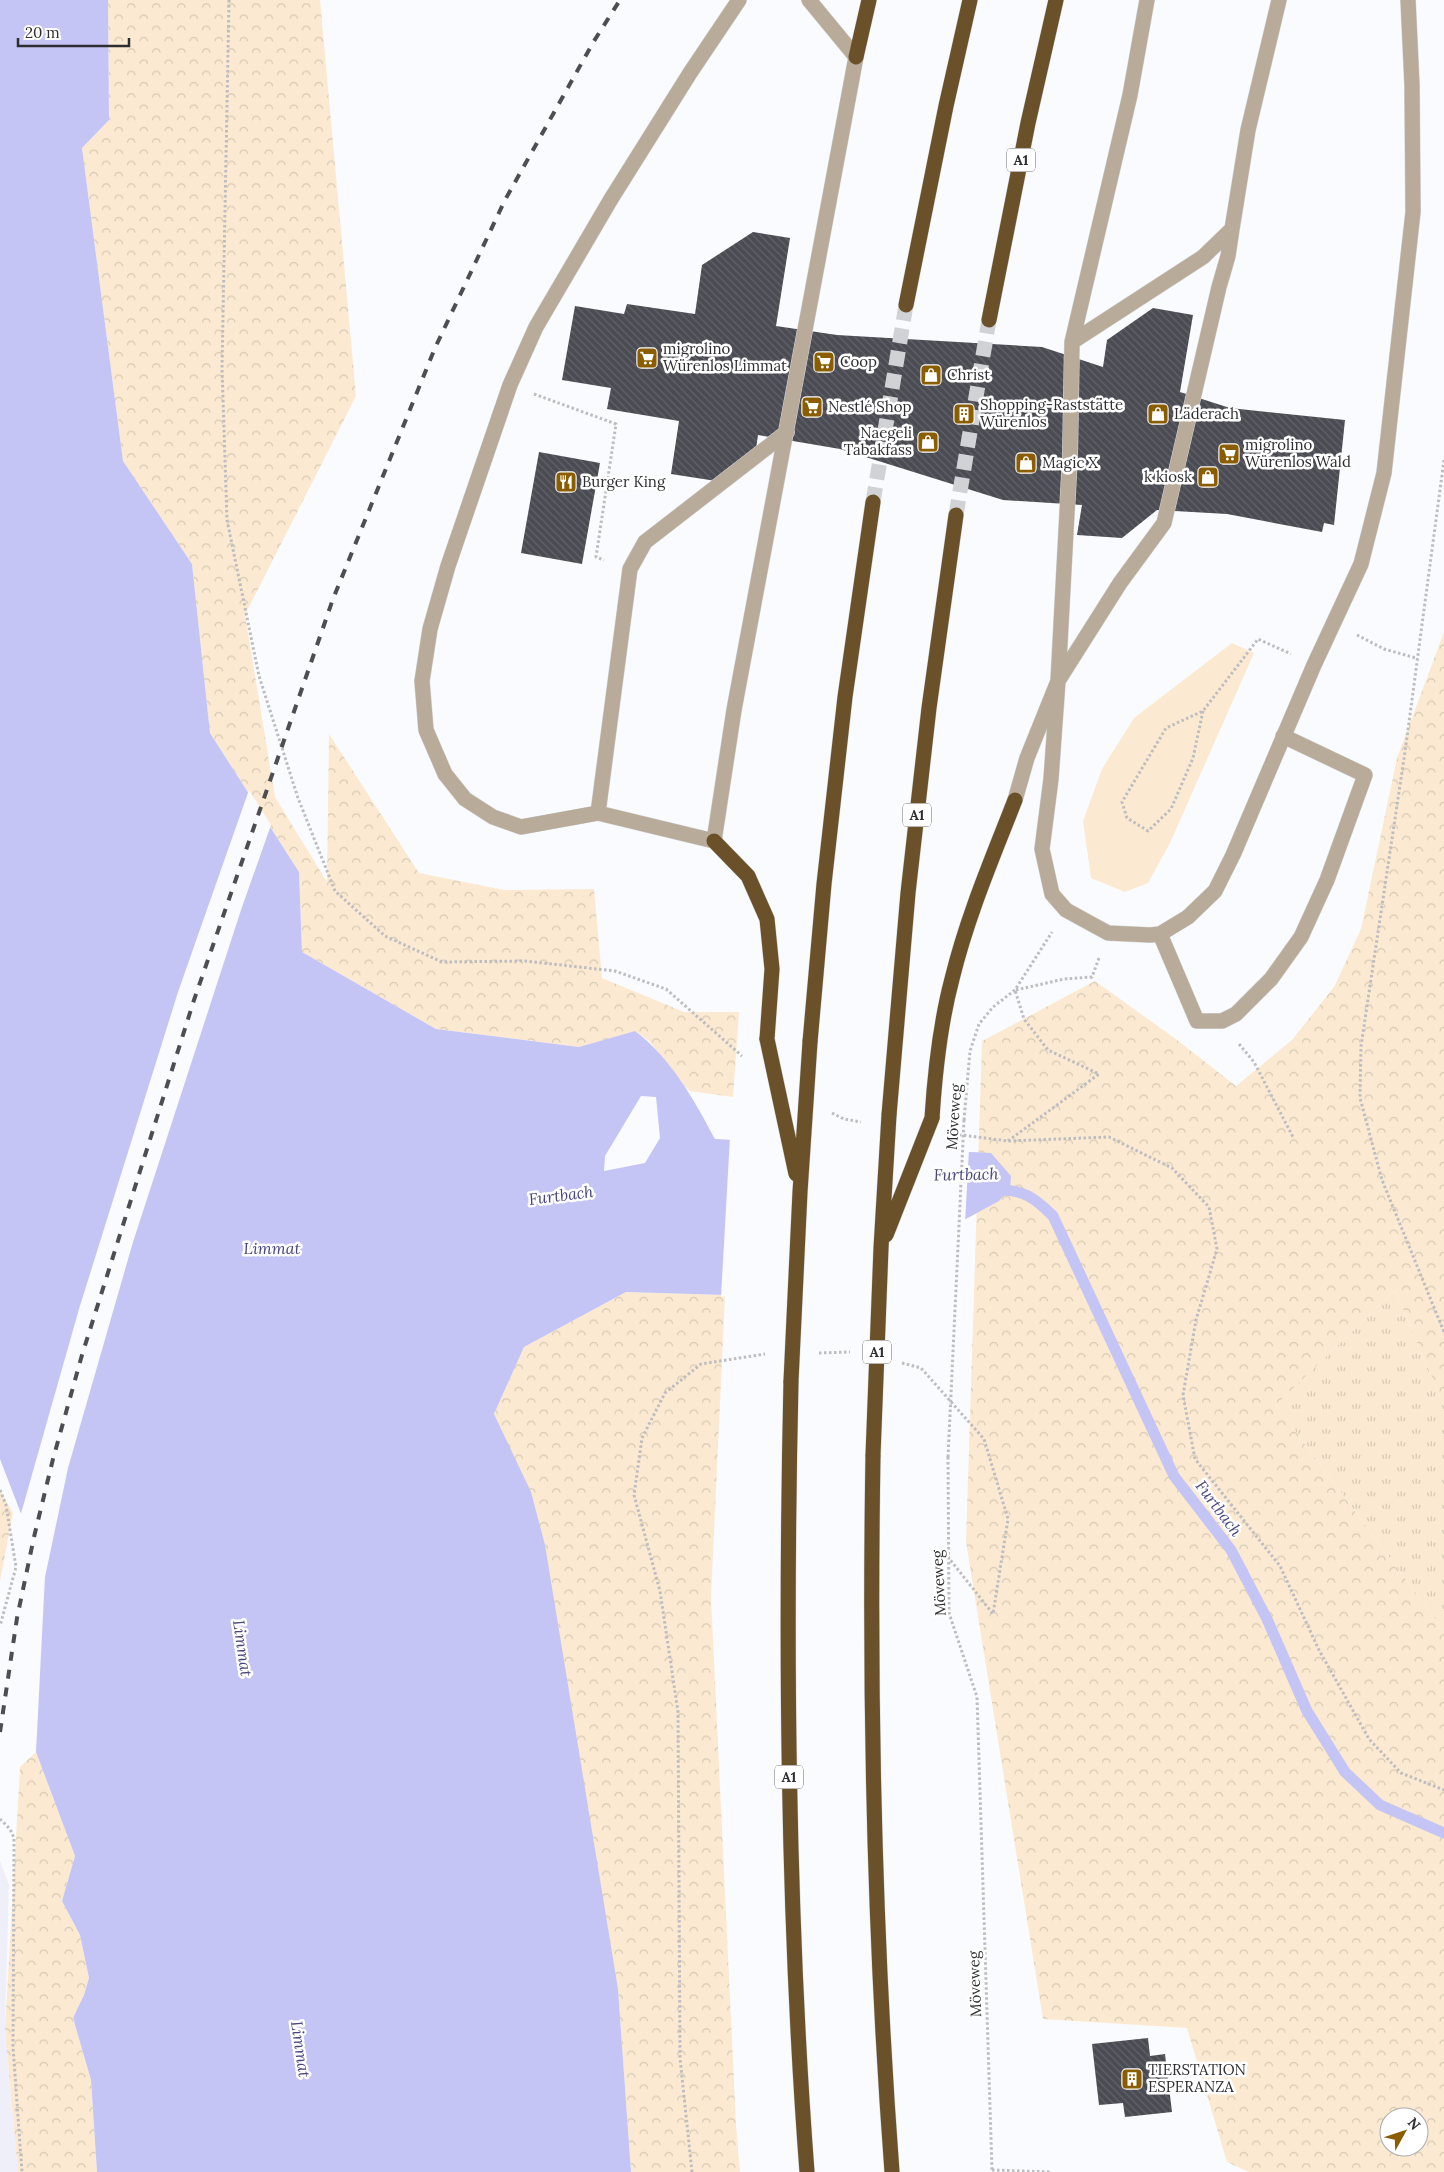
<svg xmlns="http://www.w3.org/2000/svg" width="1444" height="2172" font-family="Lora,serif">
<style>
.built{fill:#efeff9}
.grass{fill:url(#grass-tufts)}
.forest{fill:url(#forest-crowns);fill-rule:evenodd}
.park{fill:#fbead1}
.water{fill:#c4c5f4;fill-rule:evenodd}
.pier{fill:#fafbfe}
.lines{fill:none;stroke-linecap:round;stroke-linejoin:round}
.stream{stroke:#c4c5f4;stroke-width:11}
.building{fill:url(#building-back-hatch)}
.highway-tunnel{stroke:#d1d2d5;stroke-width:15;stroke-dasharray:15 8;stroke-linecap:butt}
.minor-casing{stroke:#d5d6d9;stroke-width:16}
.highway-casing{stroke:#d5d6d9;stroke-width:16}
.path{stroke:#bdbdc0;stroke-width:3;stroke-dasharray:2.5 2.5;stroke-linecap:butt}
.minor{stroke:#b8ab99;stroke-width:15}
.highway{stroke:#6a512a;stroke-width:15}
.rail{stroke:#4e4e51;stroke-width:4;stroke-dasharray:9 9;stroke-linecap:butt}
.highway-bridge-casing{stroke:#d5d6d9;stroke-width:16;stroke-linecap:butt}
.path-bridge{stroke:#bdbdc0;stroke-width:3;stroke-dasharray:2.5 2.5;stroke-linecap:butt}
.highway-bridge{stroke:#6a512a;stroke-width:15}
.labels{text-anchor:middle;stroke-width:5;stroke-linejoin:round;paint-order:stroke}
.shield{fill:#fff;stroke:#6d6d6f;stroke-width:1}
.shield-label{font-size:14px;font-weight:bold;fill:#2e2e31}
.poi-label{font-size:15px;fill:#2e2e31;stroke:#fff;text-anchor:start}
.street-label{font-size:15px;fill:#2e2e31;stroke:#fff}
.water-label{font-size:16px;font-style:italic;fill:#47457e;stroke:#fff}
</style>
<defs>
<pattern id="grass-tufts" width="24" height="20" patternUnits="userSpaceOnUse" patternTransform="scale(1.25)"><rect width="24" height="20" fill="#fbead1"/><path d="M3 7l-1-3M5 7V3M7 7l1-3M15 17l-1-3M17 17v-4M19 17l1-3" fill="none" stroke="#d7c9b4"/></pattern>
<pattern id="forest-crowns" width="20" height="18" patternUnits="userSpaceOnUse" patternTransform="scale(1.25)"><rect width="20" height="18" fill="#fbead1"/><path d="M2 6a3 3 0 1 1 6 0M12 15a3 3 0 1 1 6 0" fill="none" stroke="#d7c9b4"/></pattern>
<pattern id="building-back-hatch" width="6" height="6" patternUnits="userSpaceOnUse" patternTransform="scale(1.25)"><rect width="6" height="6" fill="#4b4b53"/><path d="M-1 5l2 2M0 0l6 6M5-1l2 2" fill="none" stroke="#626269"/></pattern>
</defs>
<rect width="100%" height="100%" fill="#fafbfe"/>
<path class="built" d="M0,1861l9,24 -4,144 13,143h-18z"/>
<path class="grass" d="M1395,1290l49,116v225l-168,-226z"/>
<path class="forest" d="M108,0h212l36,396 -111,219 30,182 52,85 2,-148 90,139 85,17 90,-1 8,89 82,34h55l-6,85 -44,-6 -40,-50 -14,-10 -56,16 -143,-18 -134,-77 -3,-80 -89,-139 -18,-169 -69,-103 -41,-313 27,-28z
M1444,632v774l-49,-116 -119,115 168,226v541h-195l-22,-10 -40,-134 -144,-9 -77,-477 16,-501 113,-60 82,59 59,46 56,-46 42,-53 27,-58 36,-171zM1389,2117h30v30h-30z
M626,1292l99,3 -14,302 25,528 4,47h-109l-13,-183 -124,-575 30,-67z
M0,1490l13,23 -13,68z
M36,1752l39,104 -13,45 18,34 9,43 -5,17 -11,23 18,62 6,92h-79l-13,-143 15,-262z"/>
<path class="park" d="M1232,643l22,10 -84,190 -22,40 -23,9 -34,-14 -8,-57 19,-52 32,-51z"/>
<path class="water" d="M0,0h108l1,120 -27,28 41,313 69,103 18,169 89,139 3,80 134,77 143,18 56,-16c36,27 59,69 80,108l276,14 20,23 -1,13 -11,12 -127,69 -147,25 -99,-3 -102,55 -30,67 37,78 14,53 73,444 13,183h-534l-6,-92 -18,-62 11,-23 5,-17 -9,-43 -18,-34 13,-45 -39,-104 9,-176 -45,-117zM641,1096l15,1 4,41 -15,25 -41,8 1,-15z"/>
<path class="pier" d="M249,790l22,35 -30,85 -108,332 -65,226 -27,128 1,-20 -22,-59 59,-208 99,-317z
M730,1137l239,12 -4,74 -92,49 -152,25z"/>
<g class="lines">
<path class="stream" d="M997,1190c26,-1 38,8 56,26l121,260 57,74 36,69 40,92 38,61 35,33 64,28"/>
</g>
<path class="building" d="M753,232l37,6 -14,88 61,9 205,12 61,20 4,-27 46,-32 40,7 -13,77 50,16 115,12 -11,105 -10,-2 -2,9 -95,-18 -70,-4 -35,28 -45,-3 5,-30 -79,-5 -163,-51 -82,-14 -2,14 -40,32 -45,-7 8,-53 -72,-12 4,-21 -49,-8 13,-74 49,8 3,-10 68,10 7,-49z
M539,452l61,11 -18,101 -61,-11z
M1148,2038l2,18 15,-2 7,58 -47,5 -2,-14 -24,2 -7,-61z"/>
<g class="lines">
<path class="highway-tunnel" d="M873,502l33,-197
M956,515l33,-195"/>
<g class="minor-casing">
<path id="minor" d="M739,0l-49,73 -79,126 -75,128 -26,58 -62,181 -18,63 -8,52 4,49 19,44 20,25 28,18 28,10 77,-14 116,28 20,-131 122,-653 -47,-57
M1232,229l-4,27 -9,31 -55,236 -44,60 -62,98 -7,98 -9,70 10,45 14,16 42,23 42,2 10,-1 28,-17 27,-26 18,-36 81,-190 47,-101 23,-91 29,-261 -1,-127 -4,-85
M1072,342l131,-85 29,-28 16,-99 31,-130
M1015,800l12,-42 31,-77 12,-225 2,-114 58,-247 17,-95
M598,813l32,-244 15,-27 142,-110
M1160,934l37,87h25l14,-7 35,-35 30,-42 26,-57 38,-105 -82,-39"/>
</g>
<g class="highway-casing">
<path id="highway" d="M856,57l13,-57
M906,305l40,-199 24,-106
M989,320l39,-197 28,-123
M714,841l34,35 19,43 5,50 -5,70
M810,1042l14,-158 21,-187 28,-195
M889,1115l19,-222 21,-185 27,-193
M932,1118c3,-47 8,-94 20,-139 15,-62 40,-120 63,-179
M791,1381c-6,264 -4,528 16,791
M873,1455c-4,239 1,478 19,717"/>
</g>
<path class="path" d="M229,0l-7,368 5,152 32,156 39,122 37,93 50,45 57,26 83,-1 90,10 51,18 76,67
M534,394l82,30 -20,133 8,3
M1444,460l-39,292 -44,294 -1,52 22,82 62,152
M1357,635l27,14 32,9
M1203,711l-10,47 -22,51 -23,22 -21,-13 -5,-16 44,-74 37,-17 55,-72 33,15
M1016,990l48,-11 28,-2 7,-19
M1239,1044l15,18 40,77
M832,1113l12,6 17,3
M964,1120l6,-69 9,-27 14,-17 22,-17 37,-58
M954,1134l54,7 101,-4 63,31 37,39 8,42 -21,71 -13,75 12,64 85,107 39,84 50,89 32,34 43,17
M1008,1141l91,-67 -51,-24 -24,-31 -9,-29
M819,1353l31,-1
M902,1363l19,5 63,71 24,80 -15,95 -45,-57
M948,1457l1,156 28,84 15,473
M0,1490l6,15 10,62 -16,59
M0,1819l10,10 4,9 -1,209 9,125
M992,2170l60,2
M692,2172l-12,-114 -2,-346 -18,-121 -26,-96 8,-57 23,-45 36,-29 64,-10"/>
<use href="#minor" class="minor"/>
<use href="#highway" class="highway"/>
<path class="rail" d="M0,1732l17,-114 17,-81 19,-78 29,-104 112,-355 139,-401 102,-251 70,-148 89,-159 26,-41"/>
<g class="highway-bridge-casing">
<path id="highway-bridge" d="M767,1039l29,135
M886,1235l46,-117
M791,1381l9,-189 10,-150
M873,1455l8,-207 8,-133"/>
</g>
<path class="path-bridge" d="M948,1457l16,-337"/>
<use href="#highway-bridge" class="highway-bridge"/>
</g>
<defs>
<g id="supermarket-square" transform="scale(1.125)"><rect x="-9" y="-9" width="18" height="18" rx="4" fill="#8a5d00" stroke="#fff"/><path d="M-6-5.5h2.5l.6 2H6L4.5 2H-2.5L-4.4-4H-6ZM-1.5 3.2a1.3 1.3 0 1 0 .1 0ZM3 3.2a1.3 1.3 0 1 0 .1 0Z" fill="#fff"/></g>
<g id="shop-square" transform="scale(1.125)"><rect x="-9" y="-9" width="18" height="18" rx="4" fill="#8a5d00" stroke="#fff"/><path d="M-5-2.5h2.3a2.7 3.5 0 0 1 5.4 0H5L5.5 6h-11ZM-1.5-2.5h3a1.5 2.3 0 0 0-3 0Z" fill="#fff"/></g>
<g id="building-square" transform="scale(1.125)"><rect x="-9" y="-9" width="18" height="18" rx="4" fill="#8a5d00" stroke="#fff"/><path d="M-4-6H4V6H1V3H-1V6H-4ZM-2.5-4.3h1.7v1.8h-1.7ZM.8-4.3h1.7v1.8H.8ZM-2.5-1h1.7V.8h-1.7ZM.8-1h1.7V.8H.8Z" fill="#fff"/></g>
<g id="restaurant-square" transform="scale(1.125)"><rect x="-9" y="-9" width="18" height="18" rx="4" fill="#8a5d00" stroke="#fff"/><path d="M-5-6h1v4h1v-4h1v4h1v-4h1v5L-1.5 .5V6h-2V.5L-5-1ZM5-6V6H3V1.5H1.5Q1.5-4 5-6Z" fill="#fff"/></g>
</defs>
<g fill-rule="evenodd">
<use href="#supermarket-square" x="647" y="358"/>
<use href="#supermarket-square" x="824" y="362"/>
<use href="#shop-square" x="931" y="375"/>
<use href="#supermarket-square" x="812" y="407"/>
<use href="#building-square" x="964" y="414"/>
<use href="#shop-square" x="1158" y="414"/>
<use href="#shop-square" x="928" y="442"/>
<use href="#supermarket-square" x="1229" y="454"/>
<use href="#shop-square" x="1026" y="463"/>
<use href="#shop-square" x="1208" y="477"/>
<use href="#restaurant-square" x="566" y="482"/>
<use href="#building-square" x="1132" y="2079"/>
</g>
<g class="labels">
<g class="shield">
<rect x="1007" y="148.5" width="28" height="23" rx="4"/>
<rect x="903" y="803.5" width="28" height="23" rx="4"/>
<rect x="863" y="1340.5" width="28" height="23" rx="4"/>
<rect x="775" y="1765.5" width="28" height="23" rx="4"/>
</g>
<g class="shield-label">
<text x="1021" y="165">A1</text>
<text x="917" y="820">A1</text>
<text x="877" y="1357">A1</text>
<text x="789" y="1782">A1</text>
</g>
<g class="poi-label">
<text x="663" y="354">migrolino<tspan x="663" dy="17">Würenlos Limmat</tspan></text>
<text x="840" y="367">Coop</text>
<text x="947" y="380">Christ</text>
<text x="980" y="410">Shopping-Raststätte<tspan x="980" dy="17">Würenlos</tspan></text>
<text x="828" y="412">Nestlé Shop</text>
<text x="1174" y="419">Läderach</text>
<text x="912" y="438" text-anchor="end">Naegeli<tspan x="912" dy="17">Tabakfass</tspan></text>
<text x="1245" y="450">migrolino<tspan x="1245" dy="17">Würenlos Wald</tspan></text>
<text x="1042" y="468">Magic X</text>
<text x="1192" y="482" text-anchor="end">k kiosk</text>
<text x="582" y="487">Burger King</text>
<text x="1148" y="2075">TIERSTATION<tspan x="1148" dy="17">ESPERANZA</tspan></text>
</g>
<g class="street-label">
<text transform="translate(954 1117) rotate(-86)" y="5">Möveweg</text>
<text transform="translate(939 1583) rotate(-93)" y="5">Möveweg</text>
<text transform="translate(975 1984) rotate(-92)" y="5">Möveweg</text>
</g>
<g class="water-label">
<text transform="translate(966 1174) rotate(-1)" y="6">Furtbach</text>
<text transform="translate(561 1195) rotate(-7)" y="6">Furtbach</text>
<text x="272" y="1254">Limmat</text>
<text transform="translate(1219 1508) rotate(53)" y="6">Furtbach</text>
<text transform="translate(243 1648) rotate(82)" y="6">Limmat</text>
<text transform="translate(301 2049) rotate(82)" y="6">Limmat</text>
</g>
</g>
<g transform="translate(1404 2132) rotate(50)"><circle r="24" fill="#ffffff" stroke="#ababad"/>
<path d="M0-4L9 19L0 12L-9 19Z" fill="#8a5d00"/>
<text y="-8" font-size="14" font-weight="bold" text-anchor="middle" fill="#2e2e31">N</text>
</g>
<path d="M18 38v8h111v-8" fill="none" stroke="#2e2e31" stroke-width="2.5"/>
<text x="25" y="38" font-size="15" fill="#2e2e31" stroke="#ffffff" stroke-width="4" paint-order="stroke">20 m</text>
</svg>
